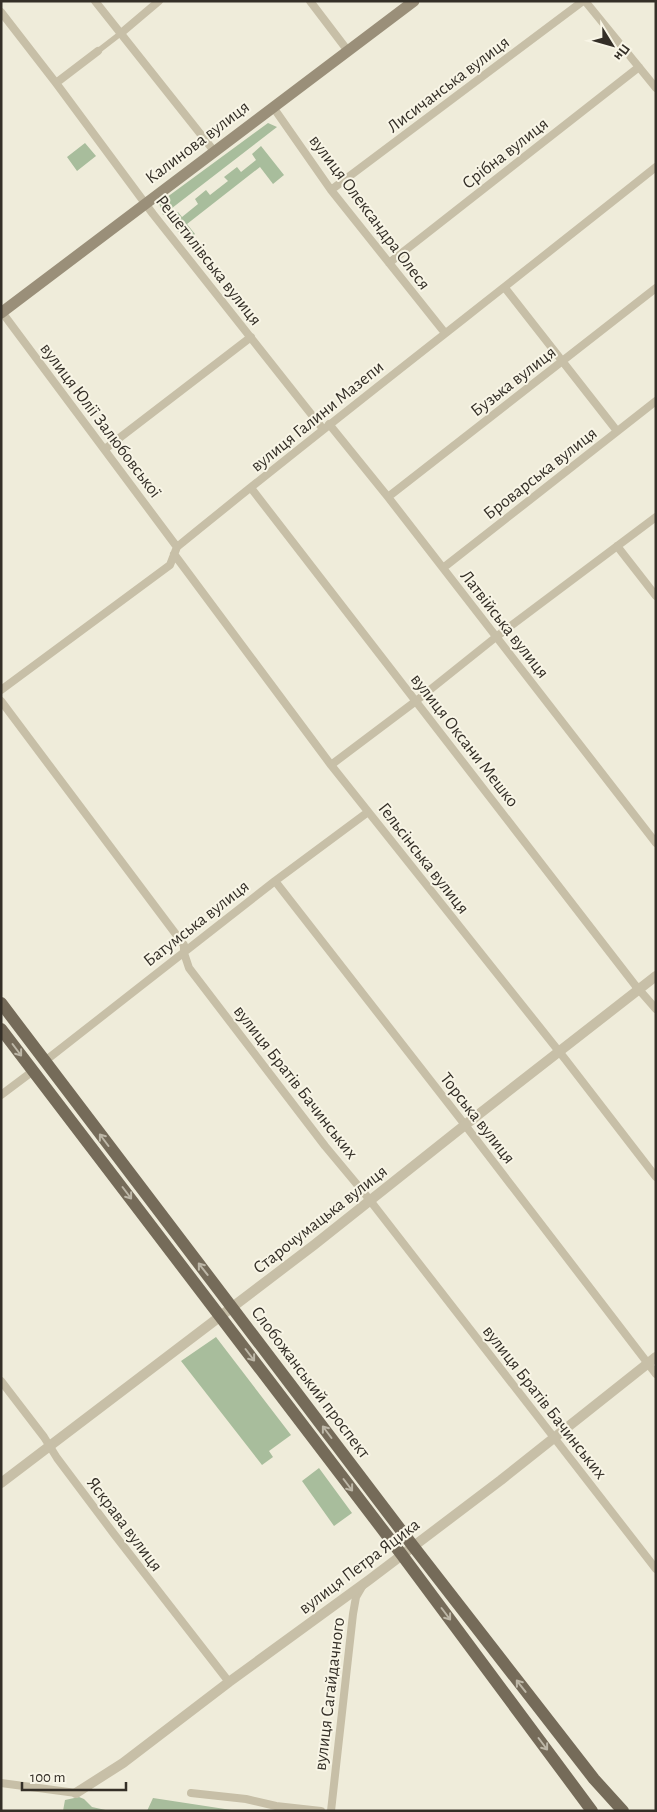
<svg xmlns="http://www.w3.org/2000/svg" width="657" height="1812" font-family="'Alegreya Sans',sans-serif">
<style>
.green{fill:#a8bd9c}
.lines{fill:none;stroke-linecap:round;stroke-linejoin:round}
.pedestrian{stroke:#c7bfa7;stroke-width:5.5}
.minor{stroke:#c7bfa7;stroke-width:8}
.tertiary{stroke:#c7bfa7;stroke-width:10}
.secondary{stroke:#9a8f79;stroke-width:11}
.primary{stroke:#756b59;stroke-width:12}
.oneway{stroke:#bdb7a7}
.labels{text-anchor:middle;stroke-width:4;stroke-linejoin:round;paint-order:stroke}
.street-label{font-size:18px;fill:#342f27;stroke:#f8f5e6}
</style>
<rect width="100%" height="100%" fill="#efecda"/>
<path class="green" d="M268,123l9,4 -114,88 -4,-12z
M85,143l11,13 -19,15 -10,-14z
M261,146l23,29 -11,9 -13,-17 -73,57 8,10 -9,8 -18,-23 10,-7 4,5 16,-13 -3,-5 11,-9 4,5 18,-14 -4,-4 13,-10 4,5 15,-12 -4,-6z
M216,1337l75,98 -22,16 4,6 -11,8 -81,-104z
M319,1468l33,45 -18,13 -32,-45z
M79,1797l5,2 8,8 18,4h-47l2,-11z
M153,1798l85,13h-91z"/>
<g class="lines">
<path class="pedestrian" d="M98,51l22,-17"/>
<path class="minor" d="M95,1l119,150
M310,1l38,50
M585,1l71,87
M1,12l55,71 97,131 170,215
M120,34l39,-33
M56,83l42,-32
M273,107l58,83 114,143
M331,190l252,-189
M389,263l250,-196
M505,288l112,143
M1,311l176,236
M329,424l59,73 268,346
M105,449l146,-112
M251,488l384,497 21,24
M388,497l268,-209
M617,546l39,50
M174,554l157,211 234,294 91,118
M443,568l213,-167
M1,690l169,-125 7,-18c158,-129 320,-253 479,-380
M1,701l183,244v8l5,15 136,178 40,48 291,375
M331,765l85,-64 80,-64 160,-120
M275,881l187,240 194,253
M45,1061l230,-180 93,-69
M1,1095l32,-24
M1,1381l43,56 13,21 57,76 115,148
M1,1783l75,10
M191,1793l55,6 30,7 45,5
M331,1811l22,-197 3,-17 7,-12"/>
<path class="tertiary" d="M1,1483l313,-238 151,-120 191,-149
M76,1793l47,-30 106,-81 140,-102 132,-100 155,-123"/>
<path class="secondary" d="M1,313l413,-312"/>
<path class="primary" d="M1,1003l412,543 181,233 29,32
M1,1029l401,526 190,256"/>
</g>
<defs><path id="oneway-shaft" d="M-6 0H5M1.5-3L5.5 0L1.5 3" fill="none" stroke-width="1.6" stroke-linecap="round" stroke-linejoin="round" transform="scale(1.25)"/></defs>
<g class="oneway">
<use href="#oneway-shaft" transform="translate(17 1050) rotate(53)"/>
<use href="#oneway-shaft" transform="translate(104 1140) rotate(-127)"/>
<use href="#oneway-shaft" transform="translate(127 1193) rotate(53)"/>
<use href="#oneway-shaft" transform="translate(203 1269) rotate(-128)"/>
<use href="#oneway-shaft" transform="translate(250 1355) rotate(53)"/>
<use href="#oneway-shaft" transform="translate(327 1432) rotate(-127)"/>
<use href="#oneway-shaft" transform="translate(348 1485) rotate(53)"/>
<use href="#oneway-shaft" transform="translate(446 1614) rotate(53)"/>
<use href="#oneway-shaft" transform="translate(521 1686) rotate(-128)"/>
<use href="#oneway-shaft" transform="translate(543 1744) rotate(53)"/>
</g>
<g class="labels">
<g class="street-label">
<text transform="translate(448 84) rotate(-37)" y="6">Лисичанська вулиця</text>
<text transform="translate(197 142) rotate(-37)" y="6">Калинова вулиця</text>
<text transform="translate(505 153) rotate(-38)" y="6">Срібна вулиця</text>
<text transform="translate(370 212) rotate(53)" y="6">вулиця Олександра Олеся</text>
<text transform="translate(209 260) rotate(52)" y="6">Решетилівська вулиця</text>
<text transform="translate(513 381) rotate(-38)" y="6">Бузька вулиця</text>
<text transform="translate(317 416) rotate(-39)" y="6">вулиця Галини Мазепи</text>
<text transform="translate(101 420) rotate(53)" y="6">вулиця Юлії Залюбовської</text>
<text transform="translate(540 473) rotate(-38)" y="6">Броварська вулиця</text>
<text transform="translate(505 624) rotate(52)" y="6">Латвійська вулиця</text>
<text transform="translate(465 740) rotate(52)" y="6">вулиця Оксани Мешко</text>
<text transform="translate(424 858) rotate(52)" y="6">Гельсінська вулиця</text>
<text transform="translate(196 923) rotate(-38)" y="6">Батумська вулиця</text>
<text transform="translate(296 1082) rotate(52)" y="6">вулиця Братів Бачинських</text>
<text transform="translate(478 1118) rotate(52)" y="6">Торська вулиця</text>
<text transform="translate(320 1219) rotate(-38)" y="6">Старочумацька вулиця</text>
<text transform="translate(311 1382) rotate(53)" y="6">Слобожанський проспект</text>
<text transform="translate(545 1402) rotate(52)" y="6">вулиця Братів Бачинських</text>
<text transform="translate(125 1524) rotate(53)" y="6">Яскрава вулиця</text>
<text transform="translate(359 1566) rotate(-37)" y="6">вулиця Петра Яцика</text>
<text transform="translate(329 1694) rotate(-83)" y="6">вулиця Сагайдачного</text>
</g>
</g>
<rect width="657" height="1812" fill="none" stroke="#342f27" stroke-width="5"/>
<g transform="translate(612 45) rotate(127)" stroke="#f8f5e6" stroke-width="4" paint-order="stroke">
<path d="M0-4L9 19L0 12L-9 19Z" fill="#342f27"/>
<text y="-8" font-size="14" font-weight="bold" text-anchor="middle" fill="#342f27">Пн</text>
</g>
<path d="M22 1782v8h104v-8" fill="none" stroke="#342f27" stroke-width="2.5"/>
<text x="30" y="1782" font-size="15" fill="#342f27" stroke="#f8f5e6" stroke-width="4" paint-order="stroke">100 m</text>
</svg>
